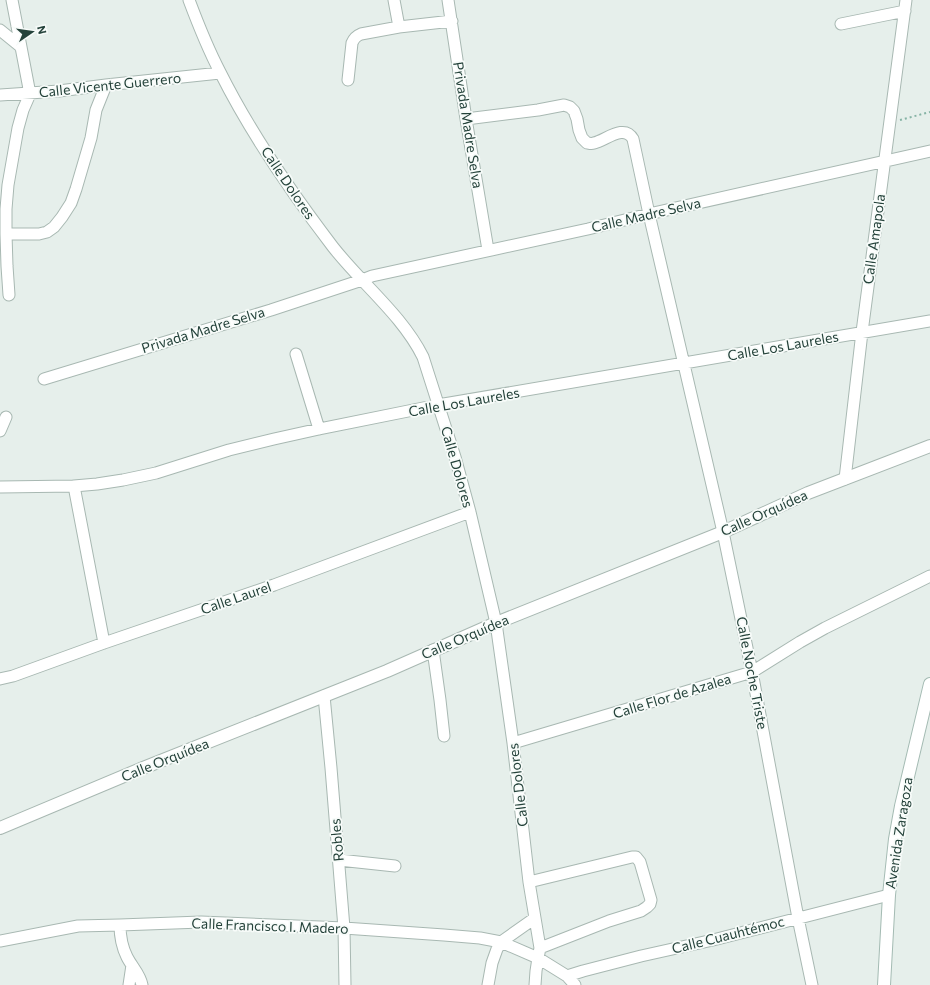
<svg xmlns="http://www.w3.org/2000/svg" width="930" height="985" font-family="Commissioner,sans-serif">
<style>
.lines{fill:none;stroke-linecap:round;stroke-linejoin:round}
.minor-casing{stroke:#a8b8b2;stroke-width:13}
.tertiary-casing{stroke:#a8b8b2;stroke-width:14}
.secondary-casing{stroke:#a4bbb3;stroke-width:14}
.path{stroke:#86b3a5;stroke-width:2;stroke-dasharray:2 3;stroke-linecap:butt}
.minor{stroke:#fff;stroke-width:11}
.tertiary{stroke:#fff;stroke-width:12}
.secondary{stroke:#fff;stroke-width:12}
.labels{text-anchor:middle;stroke-width:3.5;stroke-linejoin:round;paint-order:stroke}
.street-label{font-size:14px;fill:#24423a;stroke:#f7fbf9}
</style>
<rect width="100%" height="100%" fill="#e6efeb"/>
<g class="lines">
<g class="minor-casing">
<path id="minor" d="M189,0c9,24 19,49 31,72 31,62 71,120 113,175 29,37 69,68 90,110l32,100 15,55 26,111 17,120 16,139 11,66 -2,10 29,18 8,9
M394,0l5,27
M448,0l18,119 22,131
M841,24l64,-13
M0,30l21,17
M348,80l4,-37c2,-5 4,-7 9,-9l38,-7 53,-6
M0,95l59,-4 47,-6 114,-12
M466,119l72,-9 26,-5 6,2 4,4 3,8 2,11 3,8 5,5c2,0 4,1 7,0 11,-2 30,-20 39,-4l16,75 74,318 29,140 46,246 14,67
M6,234h33l8,-2 7,-5 8,-10 9,-14 5,-14 15,-51 5,-28 10,-25
M9,295l-2,-29 -1,-32v-25l2,-24 10,-57 5,-18 7,-16 -18,-94
M296,354l23,75
M44,379l227,-69 91,-30 10,-4 216,-47 61,-15 281,-63
M0,431l6,-14
M845,479l17,-147 44,-332
M74,486l30,157
M0,487l74,-1 23,-2 26,-4 33,-7 73,-23 45,-11 45,-10 119,-24 492,-84
M433,650l7,50 4,36
M0,679l13,-3 91,-33 170,-58 196,-73
M324,696l7,72 13,160 1,57
M513,743l239,-71 48,-30 25,-14 105,-52
M339,860l56,6
M529,882l103,-25h4l4,5 11,38 -1,4 -3,3 -6,4 -32,10 -69,27
M120,925c0,11 2,22 7,32 5,10 13,17 15,28
M0,941l78,-15 42,-1 81,-3 143,6 100,7 36,3 21,4 37,16 -2,13 -1,14
M567,976l16,-5 58,-15 72,-16 176,-45
M129,985l3,-20
M488,985l4,-22 5,-14 4,-7 34,-24"/>
</g>
<g class="tertiary-casing">
<path id="tertiary" d="M0,828l143,-60 244,-97 109,-48 227,-91 85,-39 122,-47"/>
</g>
<g class="secondary-casing">
<path id="secondary" d="M884,985l5,-90 6,-56 6,-33 29,-122"/>
</g>
<path class="path" d="M900,120l30,-8"/>
<use href="#minor" class="minor"/>
<use href="#tertiary" class="tertiary"/>
<use href="#secondary" class="secondary"/>
</g>
<g class="labels">
<g class="street-label">
<text transform="translate(110 85) rotate(-6)" y="5">Calle Vicente Guerrero</text>
<text transform="translate(468 125) rotate(81)" y="5">Privada Madre Selva</text>
<text transform="translate(288 183) rotate(56)" y="5">Calle Dolores</text>
<text transform="translate(646 215) rotate(-13)" y="5">Calle Madre Selva</text>
<text transform="translate(874 239) rotate(-82)" y="5">Calle Amapola</text>
<text transform="translate(203 330) rotate(-17)" y="5">Privada Madre Selva</text>
<text transform="translate(783 346) rotate(-10)" y="5">Calle Los Laureles</text>
<text transform="translate(464 402) rotate(-10)" y="5">Calle Los Laureles</text>
<text transform="translate(457 467) rotate(74)" y="5">Calle Dolores</text>
<text transform="translate(764 513) rotate(-24)" y="5">Calle Orquídea</text>
<text transform="translate(236 598) rotate(-19)" y="5">Calle Laurel</text>
<text transform="translate(465 637) rotate(-23)" y="5">Calle Orquídea</text>
<text transform="translate(752 673) rotate(79)" y="5">Calle Noche Triste</text>
<text transform="translate(672 696) rotate(-17)" y="5">Calle Flor de Azalea</text>
<text transform="translate(165 760) rotate(-22)" y="5">Calle Orquídea</text>
<text transform="translate(518 785) rotate(-97)" y="5">Calle Dolores</text>
<text transform="translate(899 833) rotate(-81)" y="5">Avenida Zaragoza</text>
<text transform="translate(337 840) rotate(-95)" y="5">Robles</text>
<text transform="translate(270 926) rotate(2)" y="5">Calle Francisco I. Madero</text>
<text transform="translate(728 935) rotate(-14)" y="5">Calle Cuauhtémoc</text>
</g>
</g>
<g transform="translate(32 32) rotate(77)" stroke="#f7fbf9" stroke-width="3" paint-order="stroke">
<path d="M0-3L7 15L0 10L-7 15Z" fill="#24423a"/>
<text y="-6" font-size="11" font-weight="bold" text-anchor="middle" fill="#24423a">N</text>
</g>
</svg>
